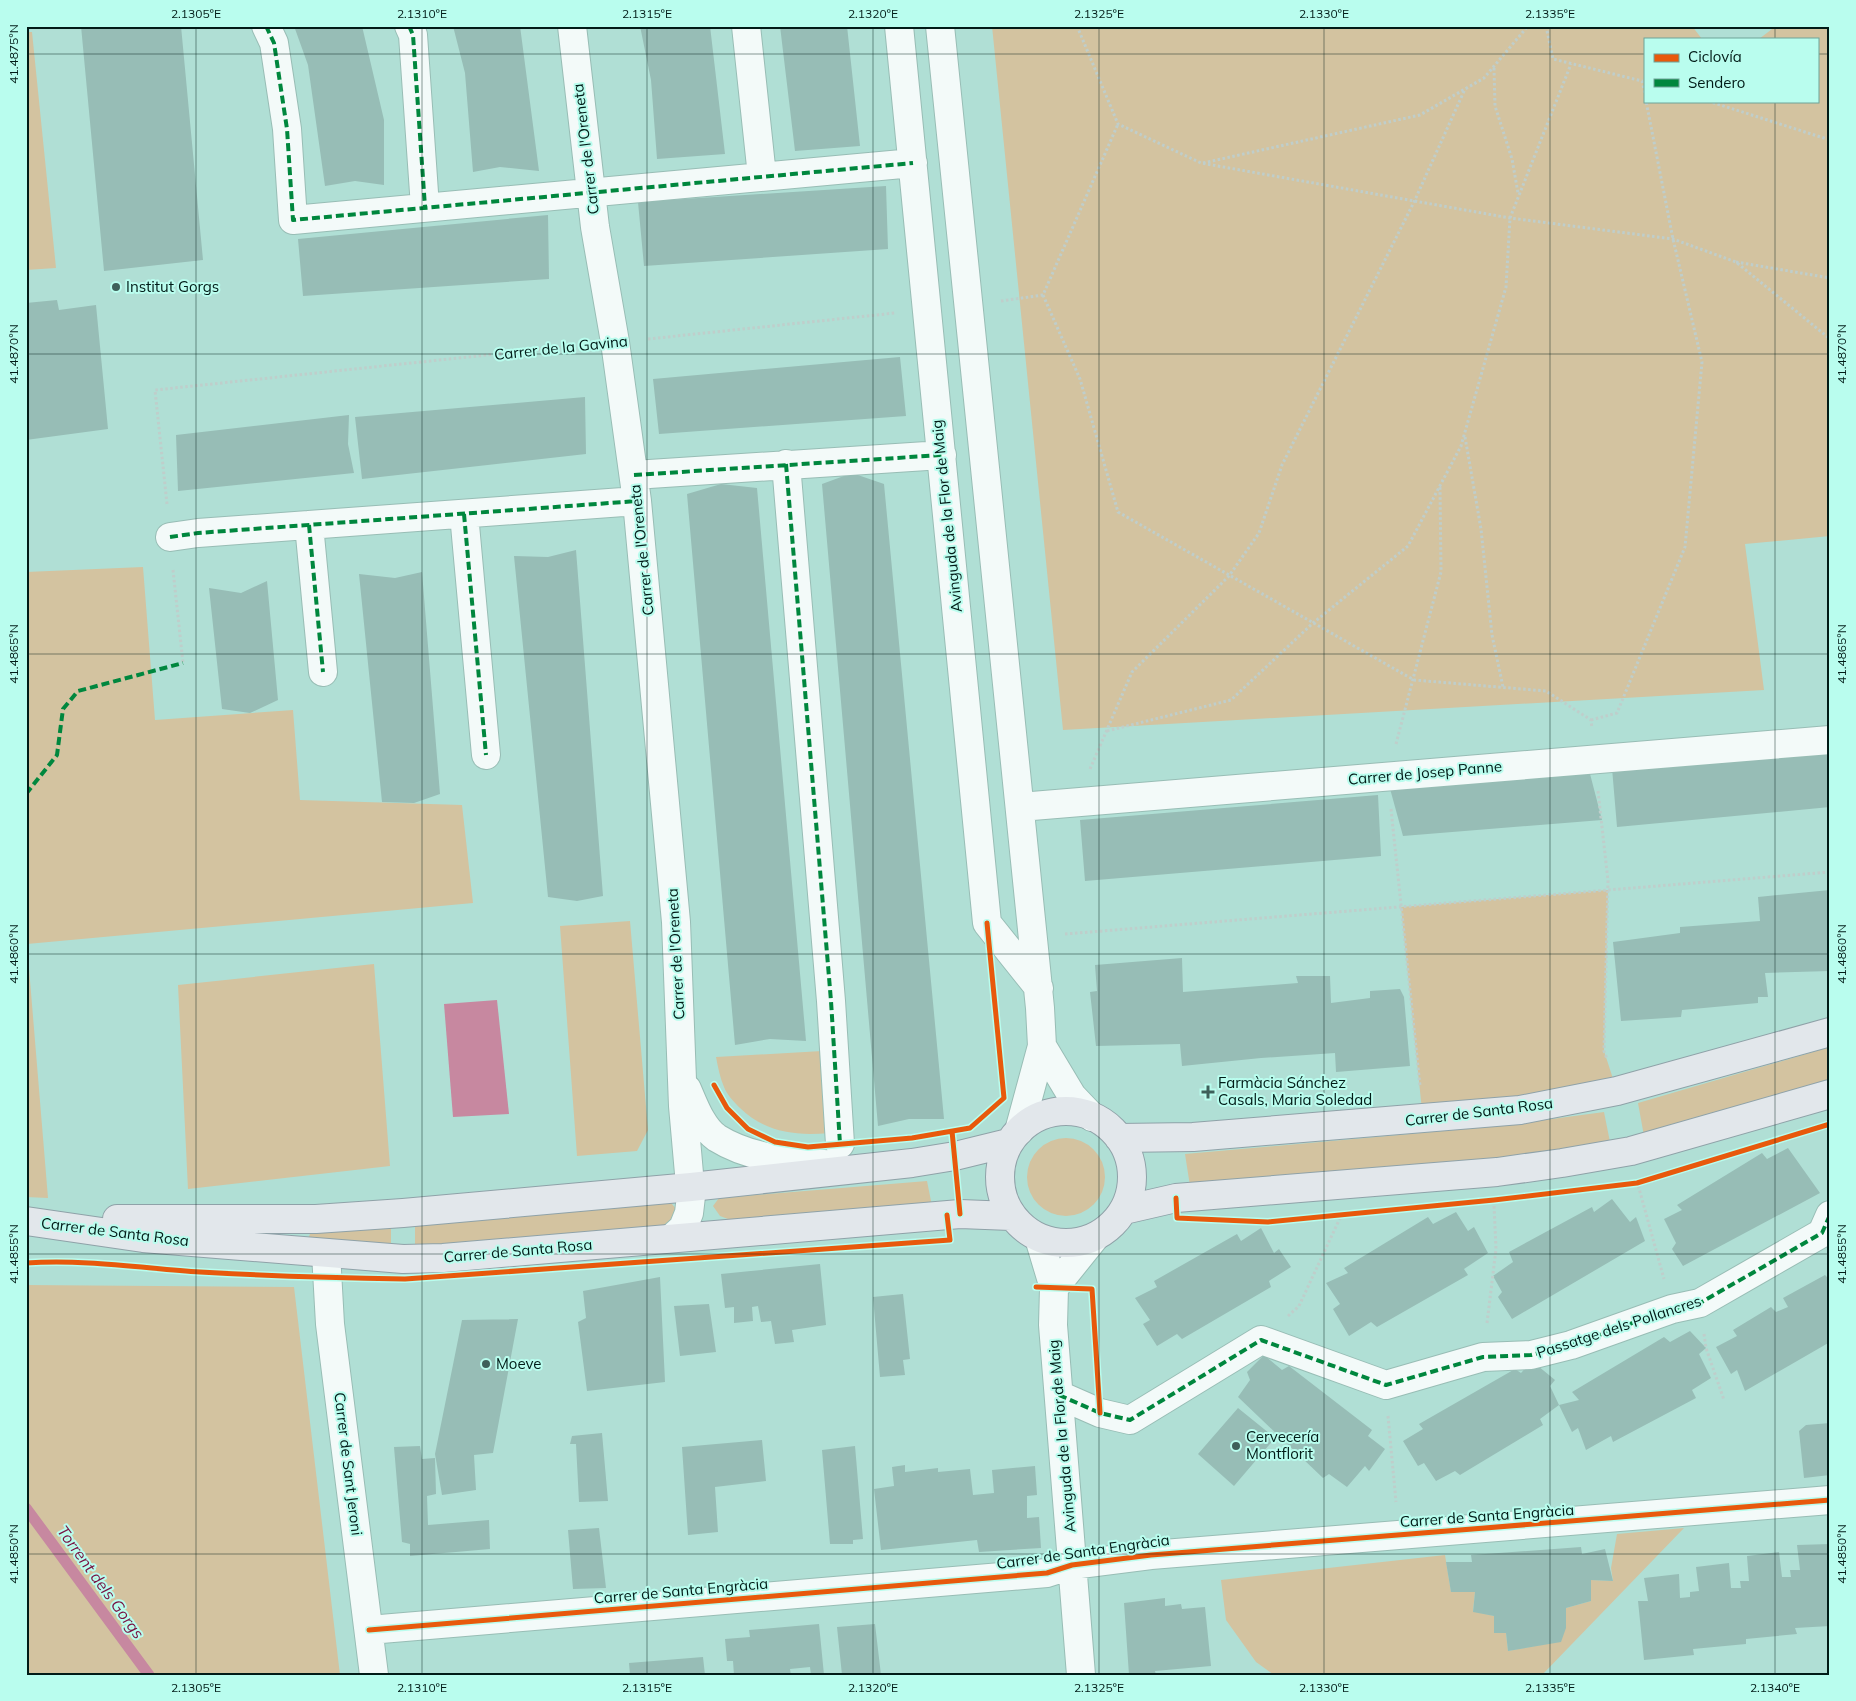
<svg xmlns="http://www.w3.org/2000/svg" width="1856" height="1701" font-family="Mulish,sans-serif">
<style>
.green{fill:#d3c3a0}
.water{fill:#c788a0}
.lines{fill:none;stroke-linecap:round;stroke-linejoin:round}
.stream{stroke:#c788a0;stroke-width:11}
.building{fill:#97bdb6}
.minor-casing{stroke:#98bdb5;stroke-width:30}
.major-casing{stroke:#8fa2a8;stroke-width:30}
.path{stroke:#bfcecb;stroke-width:3;stroke-dasharray:2.5 2.5;stroke-linecap:butt}
.minor{stroke:#f3faf9;stroke-width:28}
.major{stroke:#e2e7eb;stroke-width:28}
.quiet{stroke:#00873e;stroke-width:4;stroke-dasharray:8 4;stroke-linecap:butt}
.cycleway-casing{stroke:#b9fdee;stroke-width:8}
.cycleway{stroke:#e8590c;stroke-width:5}
.ticks{fill:none;stroke:#011b17;stroke-width:1;stroke-opacity:0.45}
.poi-dot{fill:#3e605a;stroke:#b9fdee;stroke-width:2}
.labels{text-anchor:middle;stroke-width:4;stroke-linejoin:round;paint-order:stroke}
.street-label{font-size:15px;fill:#011b17;stroke:#b9fdee}
.poi-label{font-size:15px;fill:#011b17;stroke:#b9fdee;text-anchor:start}
.water-label{font-size:16px;font-style:italic;fill:#781040;stroke:#b9fdee}
.neatline{fill:none;stroke:#011b17;stroke-width:2}
.ticks-label{font-size:12px;text-anchor:middle;fill:#011b17}
</style>
<rect width="100%" height="100%" fill="#b0dfd5"/>
<path class="green" d="M992,26h700l10,13h-57v62h172v-62h-58l17,-13h54v510l-85,8 19,146 -701,40z
M26,32h6l24,236 -30,2z
M143,567l12,153 138,-10 7,90 162,5 11,98 -446,41 21,254 -22,-1v-625z
M1608,890l-4,161 13,40 -194,29 -22,-213z
M630,921l18,209 -11,21 -60,5 -17,-230z
M374,964l16,202 -202,23 -10,-204z
M1830,1047v37l-186,52 -6,-33z
M822,1051l8,82c-35,3 -64,0 -90,-25 -6,-6 -13,-13 -16,-21 -4,-9 -6,-20 -8,-30z
M1604,1112l6,30 -118,18 -302,26 -5,-32 314,-28z
M1027 1177a39 39 0 1 1 78 0a39 39 0 1 1-78 0Z
M927,1181l6,30 -189,14 -24,-9 -7,-10 6,-8z
M671,1203l9,10 -9,10 -25,12 -231,18v-28z
M391,1229v23l-84,-11 3,-7 12,-4z
M26,1285l268,2 46,388h-314z
M1684,1528l-142,147h-268l-18,-13 -30,-42 -5,-40 224,-25 6,37h24l-2,19 21,5v17h12l2,18 53,-10 5,-33 25,-7v-21l22,1 -2,-13 6,-34z"/>
<path class="water" d="M497,1000l12,114 -56,3 -9,-113z"/>
<g class="lines">
<path class="stream" d="M26,1508l123,167"/>
</g>
<path class="building" d="M81,26h100l22,234 -99,11z
M294,26h68l22,94v65l-29,-4 -30,5 -17,-121z
M453,26h67l19,145 -39,-4 -27,5 -8,-99z
M640,26h70l15,128 -68,5 -6,-79z
M780,26h67l13,120 -65,5z
M886,186l2,63 -244,17 -6,-64z
M548,215l1,64 -246,17 -5,-57z
M57,300l2,10 37,-5 12,124 -82,11v-137z
M900,357l6,59 -247,18 -6,-55z
M585,397l1,57 -224,25 -7,-62z
M349,415l-1,29 6,29 -176,18 -2,-56z
M852,473l32,11 60,635h-35l-31,7 -56,-642z
M721,484l36,4 49,553 -36,-2 -35,6 -48,-551z
M576,550l27,346 -26,5 -29,-4 -34,-341 34,1z
M422,572l18,222 -26,9 -32,-1 -23,-228 36,4z
M267,581l11,119 -28,13 -28,-4 -13,-121 32,5z
M1830,750v57l-213,20 -5,-59z
M1589,770l13,50 -199,16 -14,-51z
M1378,795l3,61 -296,25 -5,-61z
M1830,890v81l-65,2 3,24h-10v6l-76,7 -1,7 -60,4 -8,-79 67,-9v-6l80,-6 -2,-24z
M1182,958l1,34 115,-9 -2,-7h34l1,27 39,-5v-7l30,-2 4,8 6,69 -74,6 -1,-19 -74,5 -79,8 -2,-22 -84,2 -6,-54 7,-1 -2,-26z
M1788,1148l32,45 -137,73 -11,-17 4,-6 -12,-24 18,-9 -5,-5 85,-52 5,6z
M1612,1199l18,23 6,-5 9,24 -133,78 -14,-22 4,-5 -9,-16 20,-14 -4,-10 83,-45 2,5z
M1456,1212l12,19 6,-4 14,26 -24,16 4,6 -91,52 -6,-5 -22,14 -16,-27 7,-5 -14,-21 22,-10 -4,-5 84,-51 5,7z
M1261,1228l13,25 5,-4 12,18 -22,14 2,6 -89,52 -5,-5 -20,12 -14,-22 7,-4 -15,-22 22,-11 -3,-6 83,-47 4,7z
M820,1264l6,61 -34,5 2,12 -19,2 -4,-23 -10,1 -3,-16 -6,1 1,14 -19,2v-16l-9,1 -4,-34z
M1825,1275l5,5v62l-85,49 -8,-21 -6,4 -15,-27 21,-11 -4,-6 38,-23 5,5 12,-5 -5,-9z
M660,1277l5,105 -78,9 -9,-69 8,-4 -3,-27z
M903,1294l7,65 -7,1 2,15 -25,2 -7,-80z
M709,1304l7,48 -36,4 -6,-50z
M518,1319l-25,134 -19,2 2,35 -34,5 -7,-41 27,-134z
M1690,1331l16,17 -7,6 12,24 -19,12 4,8 -83,44 -2,-6 -25,14 -8,-22 -6,4 -13,-27 20,-5 -7,-8 92,-55 6,5z
M1264,1355l18,15 7,-4 83,64 -4,6 17,13 -16,22 -4,-5 -18,21 -18,-13 -6,4 -85,-81 12,-17 -3,-8z
M1532,1361l23,19 -5,6 9,19 -19,14 3,6 -83,50 -5,-4 -19,10 -12,-18 -6,3 -15,-25 20,-12 -4,-5 96,-55 6,4z
M1238,1408l37,30 -41,48 -36,-32z
M1830,1423v52l-26,3 -5,-47 7,-6z
M602,1433l6,68 -29,1 -3,-58h-6l2,-8z
M762,1440l4,41 -51,6 3,45 -30,3 -6,-88z
M420,1446l2,13 13,-1 1,36 -9,2 1,29 61,-5 1,29 -80,7v-12l-8,-2 -8,-95z
M855,1446l8,93 -10,1v4h-23l-8,-94z
M905,1465v7l33,-4v4l32,-3 3,26 21,-2 -2,-23 43,-4 2,29 -10,1v22l12,-1 2,31 -62,4 -2,-12 -96,10 -7,-61 20,-3 -2,-19z
M599,1528l7,60 -33,1 -5,-59z
M1830,1544v82l-35,2 2,6 -51,5v5l-53,5 1,6 -50,5 -6,-59h10l-4,-23 35,-4 1,24 10,-1v-5l9,-1 -3,-24 33,-4 2,25h10l-1,-7h9l-2,-25 32,-4 3,25h9l-1,-7h10l-3,-25z
M1581,1547l1,7 23,-5 8,32 -22,-1v21l-25,7v20l-5,14 -53,9 -2,-18h-12v-17l-21,-4 2,-20h-24l-5,-30h26l-1,-7z
M1165,1598v8l16,-2 1,5 23,-2 6,59 -56,5 1,4h-27l-5,-72z
M819,1624l5,51h-13l-1,-8 -20,2 1,6h-57l-1,-14h-6l-2,-22 25,-2 -1,-7z
M875,1624l6,51h-39l-5,-48z
M703,1657l2,18h-75l-1,-12z"/>
<g class="lines">
<g class="minor-casing">
<path id="minor" d="M266,26l8,17 13,86 6,91 620,-57
M409,26l4,9 12,172
M572,26l23,201 20,115 22,159 39,421 7,184 8,90 -2,17 -6,15 -10,9
M746,26l16,150
M899,26l88,897 52,65
M940,26l100,982 2,38 -23,85
M786,464l45,537 9,143
M634,475l308,-20
M464,514l22,241
M309,525l14,147
M170,537l28,-4 439,-32
M1020,807l810,-67
M1042,1046l30,50 20,21
M687,1089c7,16 15,39 30,49 35,22 80,24 120,27
M1039,1238l15,50 -1,37 28,350
M326,1253l4,71 44,351
M1054,1288l41,-51
M1059,1395l41,18 30,7 131,-80 125,45 97,-28 48,-2 40,-10 101,-36 28,-6 122,-70 8,-18
M369,1630l678,-57 25,-8 79,-10 679,-55"/>
</g>
<g class="major-casing">
<path id="major" d="M1000 1177a66 66 0 1 1 132 0a66 66 0 1 1-132 0Z
M1119,1138l74,-1 327,-27 97,-19 213,-59
M1124,1210l52,-12 321,-26 65,-9 69,-12 199,-57
M117,1219h199l87,-6 288,-26 221,-24 43,-7 53,-13
M26,1221l117,17 260,21 40,-1 517,-44 51,2"/>
</g>
<path class="path" d="M1077,26l41,98 83,39 309,55 163,21 63,23 94,77
M1546,26l7,33 89,22 3,13
M1494,68l1,38 17,53 6,34
M1708,101l122,39
M1203,163l217,-48 64,-37 44,-52
M1736,262l94,16
M1043,295l37,84 38,133 296,168 132,11 45,29 1,8
M1001,301l42,-6 75,-171
M648,339l247,-26
M1465,437l16,92 11,106 11,52
M167,504l-12,-114 427,-45
M173,570l10,93
M1591,720l26,-7 68,-166 17,-185 -29,-123 -27,-138
M1107,731l124,-31 82,-77 95,-77 53,-100 45,-159 4,-69 61,-154
M1396,744l45,-172 -1,-86
M1090,769l42,-97 97,-96 30,-43 23,-68 132,-263 51,-113
M1598,791l10,90 -4,170 3,8
M1391,809l29,277
M1065,934l765,-62
M1637,1181l27,98
M1288,1316l11,-10 41,-88
M1487,1323l9,-74 -2,-44
M1704,1334l2,14 18,52
M1388,1416l8,86"/>
<use href="#minor" class="minor"/>
<use href="#major" class="major"/>
<path class="quiet" d="M266,26l8,17 13,86 6,91 620,-57
M409,26l4,9 12,172
M786,464l45,537 9,143
M634,475l308,-20
M464,514l22,241
M309,525l14,147
M170,537l28,-4 439,-32
M26,794l31,-39 6,-46 15,-18 105,-28
M1059,1395l41,18 30,7 131,-80 125,45 97,-28 48,-2 40,-10 101,-36 28,-6 122,-70 8,-18"/>
<g class="cycleway-casing">
<path id="cycleway" d="M714,1085l13,23 21,21 27,13 33,5 104,-9 58,-10 34,-30 -17,-175
M952,1131l8,83
M1176,1198l1,20 91,4 226,-22 143,-17 193,-59
M26,1263c58,-4 116,5 174,9 68,4 136,6 205,7l545,-39 -3,-25
M1036,1287l56,2 8,124
M369,1630l678,-57 25,-8 79,-10 679,-55"/>
</g>
<use href="#cycleway" class="cycleway"/>
</g>
<path class="ticks" d="M196,26v1649M422,26v1649M647,26v1649M873,26v1649M1099,26v1649M1324,26v1649M1550,26v1649M1775,26v13M26,54h1619M1817,54h13M1775,101v1574M26,354h1804M26,654h1804M26,954h1804M26,1254h1804M26,1554h1804"/>
<g class="poi-dot">
<circle cx="116" cy="287" r="5"/>
<path d="M1205.5 1084.5h5v5h5v5h-5v5h-5v-5h-5v-5h5z"/>
<circle cx="486" cy="1364" r="5"/>
<circle cx="1236" cy="1446" r="5"/>
</g>
<g class="labels">
<g class="street-label">
<text transform="translate(586 149) rotate(-97)" y="5">Carrer de l'Oreneta</text>
<text transform="translate(561 348) rotate(-6)" y="5">Carrer de la Gavina</text>
<text transform="translate(947 516) rotate(-96)" y="5">Avinguda de la Flor de Maig</text>
<text transform="translate(642 550) rotate(-96)" y="5">Carrer de l'Oreneta</text>
<text transform="translate(1425 773) rotate(-5)" y="5">Carrer de Josep Panne</text>
<text transform="translate(676 954) rotate(-93)" y="5">Carrer de l'Oreneta</text>
<text transform="translate(1479 1112) rotate(-7)" y="5">Carrer de Santa Rosa</text>
<text transform="translate(115 1232) rotate(7)" y="5">Carrer de Santa Rosa</text>
<text transform="translate(518 1251) rotate(-5)" y="5">Carrer de Santa Rosa</text>
<text transform="translate(1619 1327) rotate(-18)" y="5">Passatge dels Pollancres</text>
<text transform="translate(1062 1436) rotate(-95)" y="5">Avinguda de la Flor de Maig</text>
<text transform="translate(348 1464) rotate(83)" y="5">Carrer de Sant Jeroni</text>
<text transform="translate(1487 1516) rotate(-4)" y="5">Carrer de Santa Engràcia</text>
<text transform="translate(1083 1552) rotate(-8)" y="5">Carrer de Santa Engràcia</text>
<text transform="translate(681 1591) rotate(-5)" y="5">Carrer de Santa Engràcia</text>
</g>
<g class="poi-label">
<text x="126" y="292">Institut Gorgs</text>
<text x="1218" y="1088">Farmàcia Sánchez<tspan x="1218" dy="17">Casals, Maria Soledad</tspan></text>
<text x="496" y="1369">Moeve</text>
<text x="1246" y="1442">Cervecería<tspan x="1246" dy="17">Montflorit</tspan></text>
</g>
<g class="water-label">
<text transform="translate(101 1582) rotate(54)" y="6">Torrent dels Gorgs</text>
</g>
</g>
<rect width="1856" height="1701" fill="none" stroke="#b9fdee" stroke-width="55"/>
<rect x="1644" y="38" width="175" height="65" fill="#b9fdee" stroke="#6fa398"/>
<rect x="1654" y="54" width="25" height="8" fill="#e8590c" stroke="#6fa398"/>
<text x="1688" y="62" font-size="15" fill="#011b17">Ciclovía</text>
<rect x="1654" y="79" width="25" height="8" fill="#00873e" stroke="#6fa398"/>
<text x="1688" y="88" font-size="15" fill="#011b17">Sendero</text>
<rect x="28" y="28" width="1800" height="1646" class="neatline"/>
<g class="ticks-label">
<text x="196" y="18">2.1305°E</text>
<text x="422" y="18">2.1310°E</text>
<text x="647" y="18">2.1315°E</text>
<text x="873" y="18">2.1320°E</text>
<text x="1099" y="18">2.1325°E</text>
<text x="1324" y="18">2.1330°E</text>
<text x="1550" y="18">2.1335°E</text>
<text transform="translate(14 54) rotate(-90)" y="4">41.4875°N</text>
<text transform="translate(14 354) rotate(-90)" y="4">41.4870°N</text>
<text transform="translate(1842 354) rotate(-90)" y="4">41.4870°N</text>
<text transform="translate(14 654) rotate(-90)" y="4">41.4865°N</text>
<text transform="translate(1842 654) rotate(-90)" y="4">41.4865°N</text>
<text transform="translate(14 954) rotate(-90)" y="4">41.4860°N</text>
<text transform="translate(1842 954) rotate(-90)" y="4">41.4860°N</text>
<text transform="translate(14 1254) rotate(-90)" y="4">41.4855°N</text>
<text transform="translate(1842 1254) rotate(-90)" y="4">41.4855°N</text>
<text transform="translate(14 1554) rotate(-90)" y="4">41.4850°N</text>
<text transform="translate(1842 1554) rotate(-90)" y="4">41.4850°N</text>
<text x="196" y="1692">2.1305°E</text>
<text x="422" y="1692">2.1310°E</text>
<text x="647" y="1692">2.1315°E</text>
<text x="873" y="1692">2.1320°E</text>
<text x="1099" y="1692">2.1325°E</text>
<text x="1324" y="1692">2.1330°E</text>
<text x="1550" y="1692">2.1335°E</text>
<text x="1775" y="1692">2.1340°E</text>
</g>
</svg>
